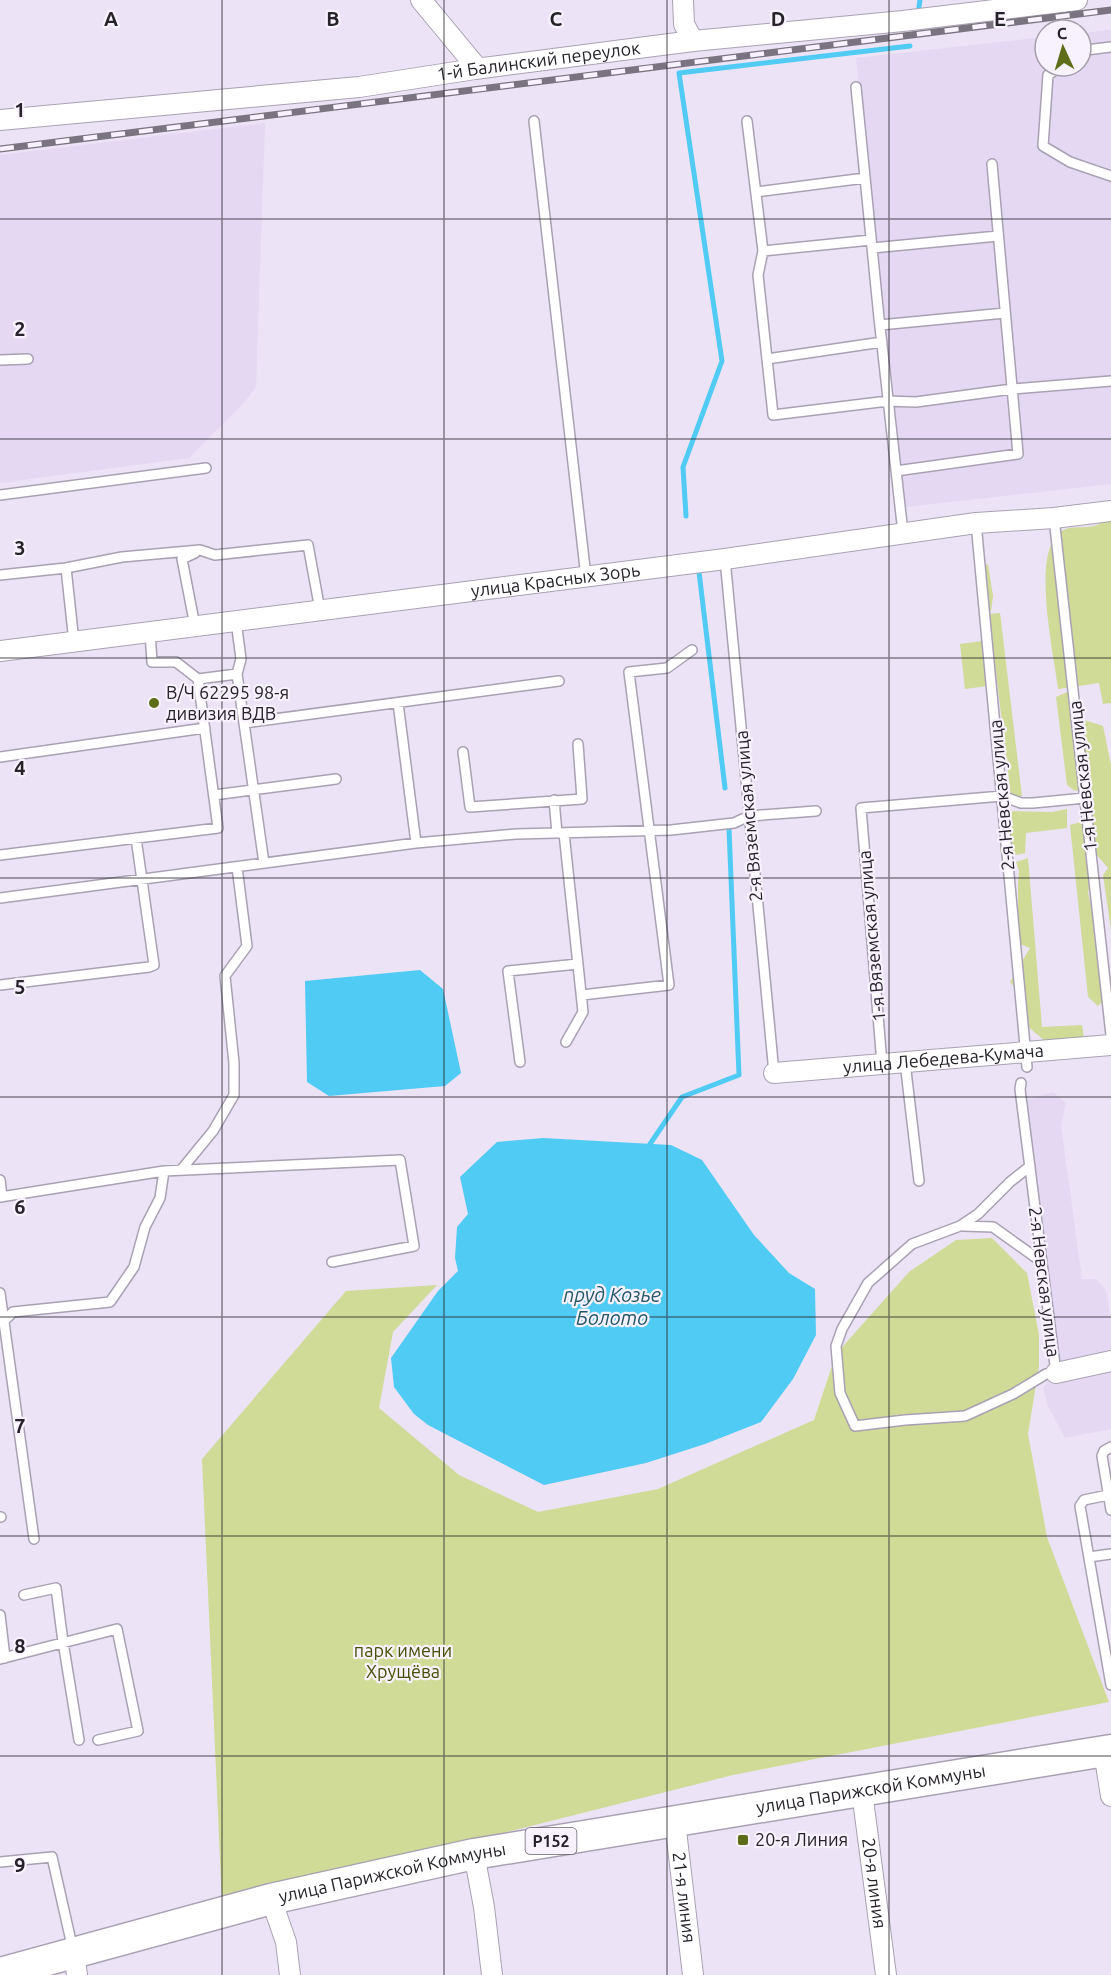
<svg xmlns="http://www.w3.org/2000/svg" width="1111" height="1975" font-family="Ubuntu,sans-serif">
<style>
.built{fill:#e4d8f3}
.green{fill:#cfdb96}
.water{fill:#50cbf3}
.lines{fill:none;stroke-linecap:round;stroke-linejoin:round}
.stream{stroke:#50cbf3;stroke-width:5}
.lane-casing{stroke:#a9a1b3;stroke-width:12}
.street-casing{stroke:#a9a1b3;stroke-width:22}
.primary-casing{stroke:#a9a1b3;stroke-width:33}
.lane{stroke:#fff;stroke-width:9}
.street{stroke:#fff;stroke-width:20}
.primary{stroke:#fff;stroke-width:30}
.rail-casing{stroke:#7a7380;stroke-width:7}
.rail{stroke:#f8f2fe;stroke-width:4.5;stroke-dasharray:14;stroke-linecap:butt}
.grid{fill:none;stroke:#27232a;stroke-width:1.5;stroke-opacity:0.55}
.poi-dot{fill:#5d6d18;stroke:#f8f2fe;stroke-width:2}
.labels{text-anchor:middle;stroke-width:4.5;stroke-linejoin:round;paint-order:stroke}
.shield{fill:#f8f2fe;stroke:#66616a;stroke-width:1.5}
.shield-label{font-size:16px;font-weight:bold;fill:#27232a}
.street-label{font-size:18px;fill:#27232a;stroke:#f8f2fe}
.poi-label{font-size:18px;fill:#27232a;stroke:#f8f2fe;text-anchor:start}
.park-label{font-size:18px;fill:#464f04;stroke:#f8f2fe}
.water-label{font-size:20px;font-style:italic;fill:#245768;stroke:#f8f2fe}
.grid-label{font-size:20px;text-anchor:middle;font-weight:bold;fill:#27232a;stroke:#f8f2fe;stroke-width:4.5;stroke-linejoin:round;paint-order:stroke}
</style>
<rect width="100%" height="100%" fill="#ece3f7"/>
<path class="built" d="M1111,30v454l-205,23 -50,-449 189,-21v29h36v-33z
M265,123l-9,264 -14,18 -53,53 -189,25v-328z
M1053,1092l13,11 -5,22 21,154h14l10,11 5,32v36l-53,11 -34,-268z
M1111,1366v63l-46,9 -17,-32 -5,-18 8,-11z"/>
<path class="green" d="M1111,520v183l-8,1 -4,-21 -41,6c-4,-35 -26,-131 0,-155 10,-10 24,-5 36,-8 6,-2 10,-5 17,-6z
M988,564l5,32 -2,15 -6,-1 -4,-43z
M1000,613l22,183 -11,1 -22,-183z
M983,641l5,45 -23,3 -5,-45z
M1067,692l10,7 -1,14 -6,9 12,67 -7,2 -8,-6 -11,-88z
M1078,718l25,8 8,39v165l-8,-55 5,-7 -14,-16 -9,6 6,17 -3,18 5,20 2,28 11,40 1,16 -9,9 -10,-9 -18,-172 22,-6 -4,-42 -11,-44z
M1067,809v19l-41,5 -1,20 -23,5 -2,-10 5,-16 6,7 -2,-28 43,1z
M1028,858l14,169 40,-2 3,19c-15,-1 -26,-5 -40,-3l-20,-17 -7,-33 -8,-9 20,-34 -10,-4 -8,8 -3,-17 9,-11v-40l1,-13 -3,-9z
M992,1238l35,35 12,62v31l-11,68 19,103 62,165 -376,73 -511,129 -20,-445 144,-168 91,-6 -44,47 -14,76 80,67 79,37 120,-23 156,-69 22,-66 73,-82 47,-32z"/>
<path class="water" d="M420,970l23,19 18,84 -16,13 -116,10 -22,-14 -2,-101z
M543,1138l128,7 31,15 52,75 35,38 26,16 1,46 -23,44 -32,43 -56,22 -59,19 -102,22 -116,-60 -14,-11 -20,-27 -3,-29 47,-67 20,-20 -3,-13 2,-31 11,-13 -8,-37 37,-35z"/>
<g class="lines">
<path class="stream" d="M919,7l1,-7
M686,516l-3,-49 39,-106 -43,-288 231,-27
M699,572l26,216
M650,1144l32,-47 57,-22 -10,-246"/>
<g class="lane-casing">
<path id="lane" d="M1081,53l5,-3 25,-3
M1061,66l-13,9 -5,71 27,16 41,14
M856,87l23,231 24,215
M534,121l52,456
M747,121l16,130 108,-11
M756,192l109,-14
M872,248l126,-12
M763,251l-5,24 9,84 115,-17
M880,325l125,-12
M767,359l6,56 115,-14 28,1 96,-13 99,-8
M0,360l28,-1
M896,471l122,-17 -26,-290
M0,495l206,-27
M1054,518l57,517
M976,523l51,544
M195,553l-13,6 13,67
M725,559l49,514
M66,568l56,-11 78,-7 15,5 93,-10 12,65
M0,575l66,-7 8,74
M236,621l5,38 -4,15
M150,632l2,30h24l22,17
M398,703l18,140
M244,723l315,-42
M463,752l7,55 112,-8 -4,-55
M0,757l205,-29
M214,795l122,-16
M554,800l3,33
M564,833l19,179 -17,30
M0,855l218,-27 -20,-149 39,-5 27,189
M0,898l416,-55 100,-9 155,-4 63,-7 15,-7 67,-5
M0,985l149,-18 5,-2 -18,-127
M582,995l87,-10 -40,-313 38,-4 25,-18
M520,1062l-12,-91 70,-7
M905,1062l14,119
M882,1064l-21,-256 141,-12 19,7h12l52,-5
M1021,1083l-1,6 36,284 -10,1 -33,20 -48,22 -60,4 -50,6 -15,-33 -4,-47 6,-17 26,-46 44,-39 48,-18 18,-12 32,-32 20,-16
M181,1170l32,-39 21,-36v-32l-9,-87 22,-30 -10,-79
M164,1171l236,-11 14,86 -82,16
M0,1180l2,17
M0,1197l164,-26 -4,27 -15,29 -11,40 -24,35 -97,10 -9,9h-4
M963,1226l30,1 49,35
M0,1293l34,246
M1111,1447l-7,4 -2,5 9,54
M1108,1495l-24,5 -4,6 31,179
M0,1517h1
M1089,1557l22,-3
M24,1595l32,-7 7,54 16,98
M0,1615l5,43
M0,1659l117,-30 21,102 -40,9
M0,1862l52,-5 21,93"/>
</g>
<g class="street-casing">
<g id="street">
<path d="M421,0l53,64 1,5"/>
<path d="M683,0l1,24 9,17"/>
<path id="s1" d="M0,120l359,-33 116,-18 218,-28 210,-20 174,-21"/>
<path id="s2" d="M0,651l725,-92 251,-36 78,-5 57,-7"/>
<path id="s3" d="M774,1073l337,-28"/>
<path d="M1056,1373l55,-12"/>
<path d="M1104,1752l7,44"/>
<path id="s4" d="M862,1792l24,183"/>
<path id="s5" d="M675,1822l18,153"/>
<path d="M474,1854l10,53 8,68"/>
<path d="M271,1899l15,43 4,33"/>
<path d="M74,1953l3,22"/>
</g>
</g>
<g class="primary-casing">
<g id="primary">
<path id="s6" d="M0,1973l271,-74 203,-45 637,-104"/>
</g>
</g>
<use href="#lane" class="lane"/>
<use href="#street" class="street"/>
<use href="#primary" class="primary"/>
<g class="rail-casing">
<path id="rail" d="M0,149l1111,-139"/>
</g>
<use href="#rail" class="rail"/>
</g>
<path class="grid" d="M222,0v1975M444,0v1975M667,0v1975M889,0v1975M0,219h1111M0,439h1111M0,658h1111M0,878h1111M0,1097h1111M0,1317h1111M0,1536h1111M0,1756h1111"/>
<g class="poi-dot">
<circle cx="154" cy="703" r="6"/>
<rect x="737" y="1834" width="12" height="12" rx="3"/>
</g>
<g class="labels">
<rect class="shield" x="525.5" y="1828" width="51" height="26" rx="4.5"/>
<g class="shield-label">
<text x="551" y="1847">Р152</text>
</g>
<g class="street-label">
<text dy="6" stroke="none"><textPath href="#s1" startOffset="542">1-й Балинский переулок</textPath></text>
<text dy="6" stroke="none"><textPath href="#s2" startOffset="560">улица Красных Зорь</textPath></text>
<text transform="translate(1083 776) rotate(-96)" y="6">1-я Невская улица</text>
<text transform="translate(1002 795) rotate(-95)" y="6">2-я Невская улица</text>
<text transform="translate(749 816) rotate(-95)" y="6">2-я Вяземская улица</text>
<text transform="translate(872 936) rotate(-95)" y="6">1-я Вяземская улица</text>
<text dy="6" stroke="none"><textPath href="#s3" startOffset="170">улица Лебедева-Кумача</textPath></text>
<text transform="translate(1044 1282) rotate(83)" y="6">2-я Невская улица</text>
<text dy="6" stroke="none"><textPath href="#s6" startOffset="891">улица Парижской Коммуны</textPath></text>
<text dy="6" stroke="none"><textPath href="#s6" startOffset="405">улица Парижской Коммуны</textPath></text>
<text dy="6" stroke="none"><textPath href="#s4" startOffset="92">20-я линия</textPath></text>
<text dy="6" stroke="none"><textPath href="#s5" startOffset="76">21-я линия</textPath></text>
</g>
<g class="poi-label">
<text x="166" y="699">В/Ч 62295 98-я<tspan x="166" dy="21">дивизия ВДВ</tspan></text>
<text x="755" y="1846">20-я Линия</text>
</g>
<g class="park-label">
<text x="403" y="1657">парк имени<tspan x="403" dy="21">Хрущёва</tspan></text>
</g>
<g class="water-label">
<text x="612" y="1302">пруд Козье<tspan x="612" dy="23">Болото</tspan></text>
</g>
</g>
<g class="grid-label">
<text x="111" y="26">A</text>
<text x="333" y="26">B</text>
<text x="556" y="26">C</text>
<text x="778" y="26">D</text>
<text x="1000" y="26">E</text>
<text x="20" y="117">1</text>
<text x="20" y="336">2</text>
<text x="20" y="555">3</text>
<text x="20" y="775">4</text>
<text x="20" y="994">5</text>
<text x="20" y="1214">6</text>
<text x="20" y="1433">7</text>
<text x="20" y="1653">8</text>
<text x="20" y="1872">9</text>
</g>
<g transform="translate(1063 48) rotate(356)"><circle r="28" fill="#f8f2fe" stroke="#a49fa9" stroke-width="1.5"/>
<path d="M0-4.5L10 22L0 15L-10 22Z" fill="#5d6d18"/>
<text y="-9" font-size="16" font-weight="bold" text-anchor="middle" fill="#27232a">С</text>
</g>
</svg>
